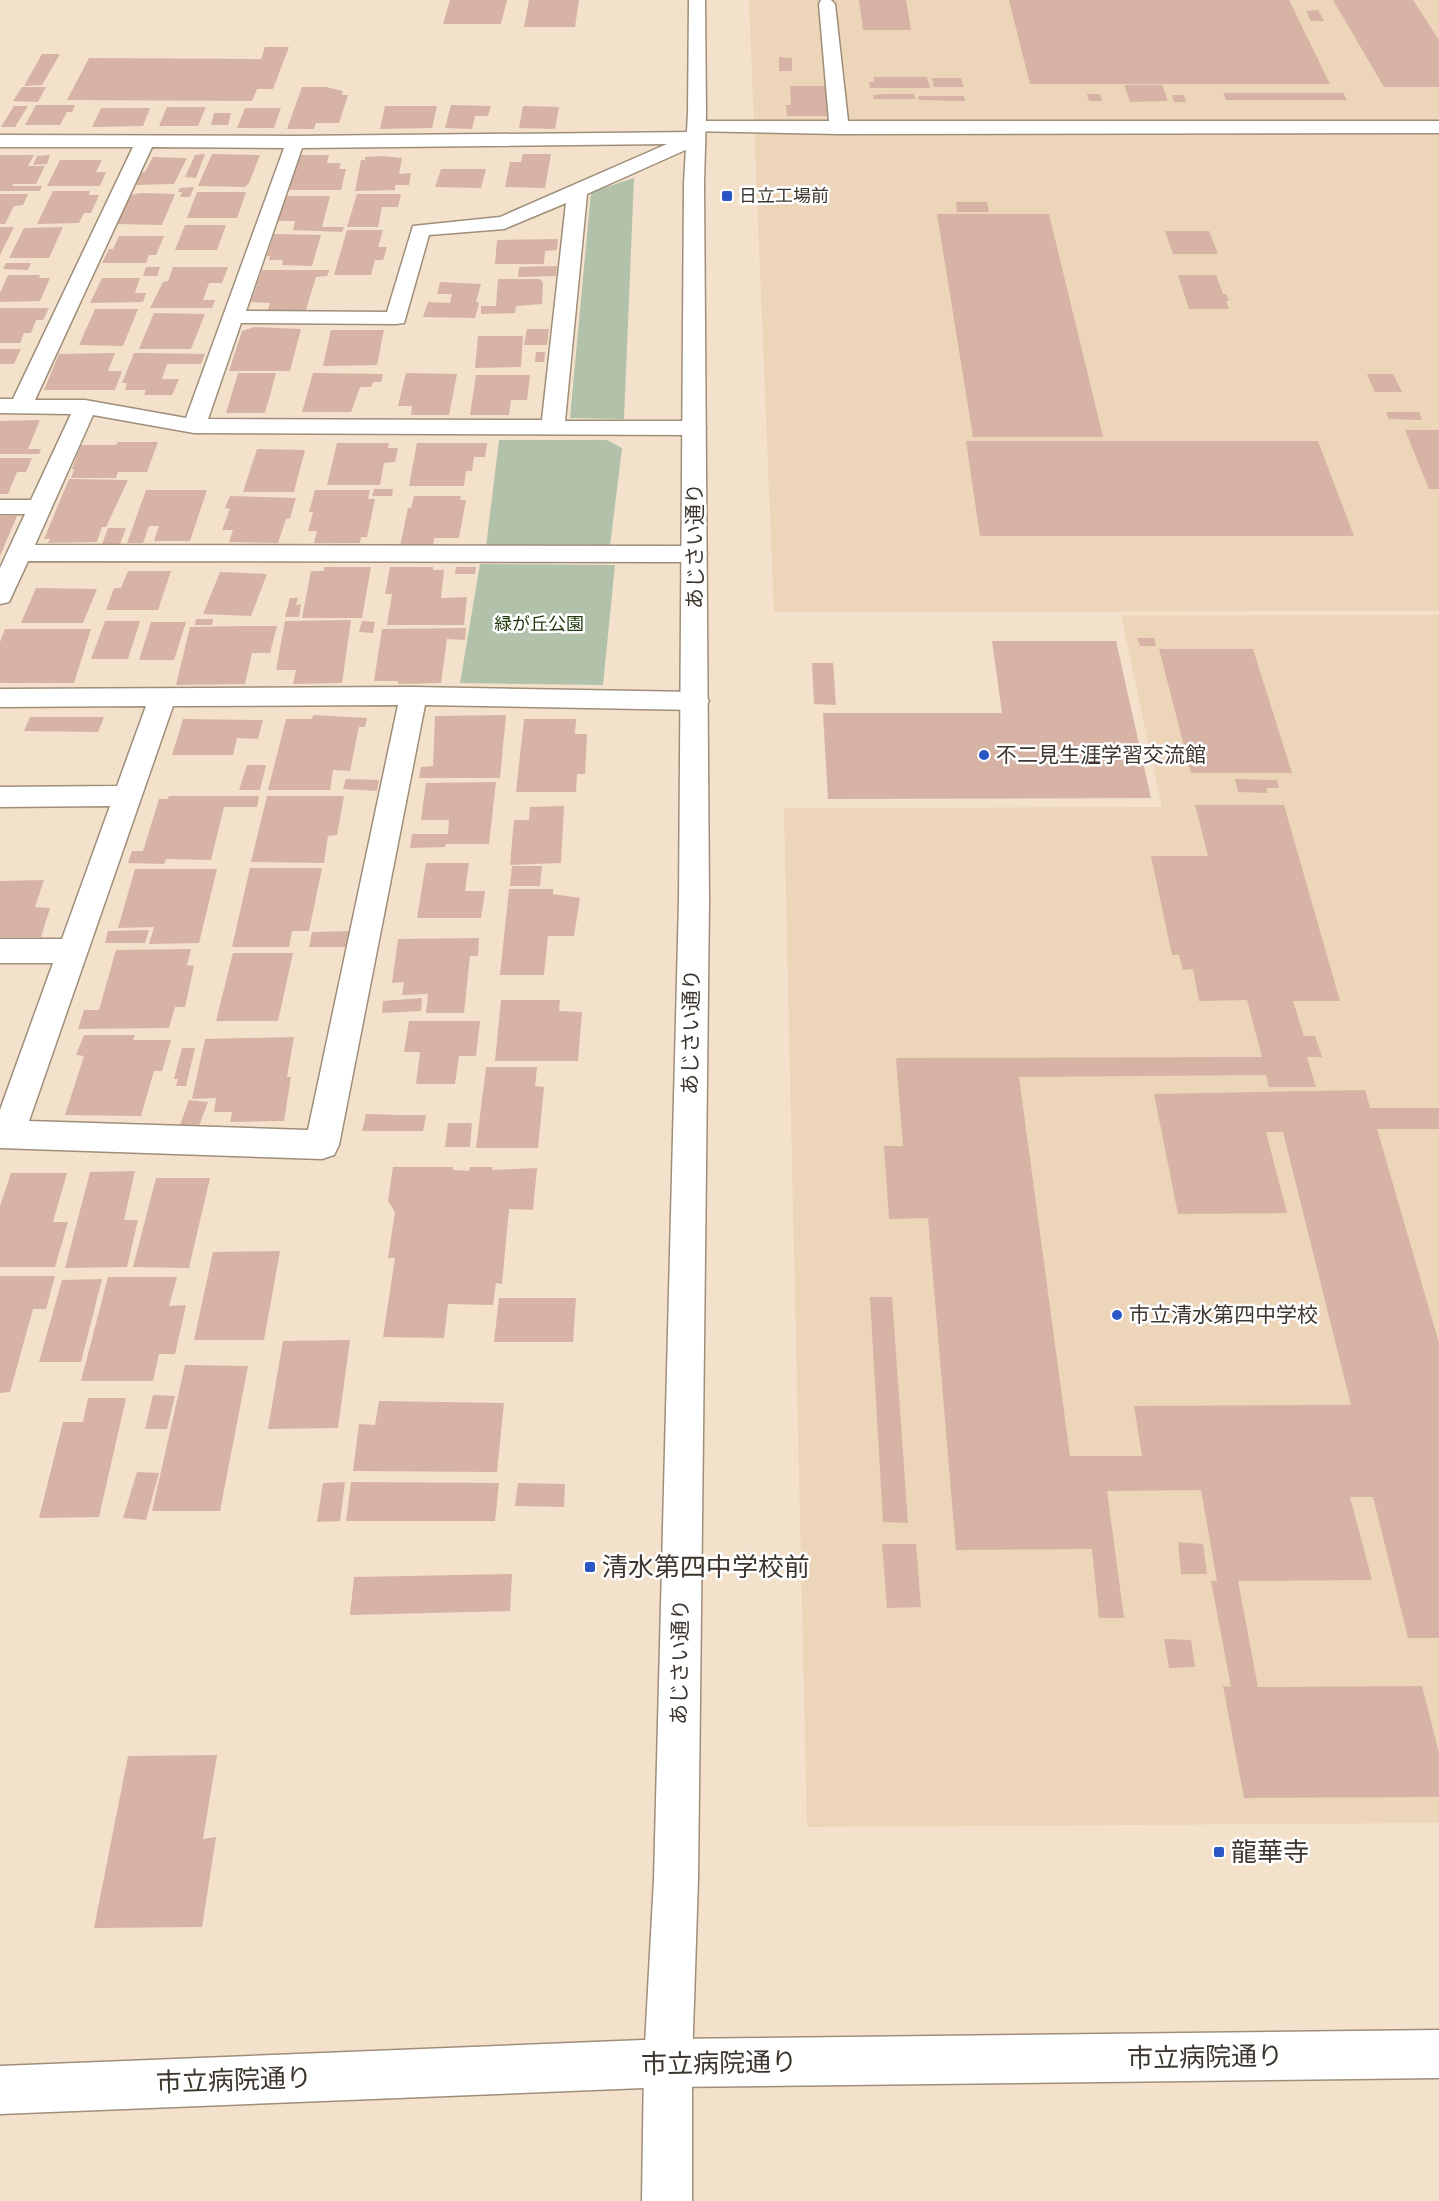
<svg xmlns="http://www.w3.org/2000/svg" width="1439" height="2201" font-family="Montserrat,'Noto Sans JP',sans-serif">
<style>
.built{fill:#ecd5b9}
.green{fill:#b2c1a9}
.building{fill:#d7b3a5}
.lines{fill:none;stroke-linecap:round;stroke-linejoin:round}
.service-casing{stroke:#9f8e7a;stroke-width:3}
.minor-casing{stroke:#9f8e7a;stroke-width:3}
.tertiary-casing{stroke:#9f8e7a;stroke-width:3}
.secondary-casing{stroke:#9f8e7a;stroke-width:3}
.service{fill:#fff;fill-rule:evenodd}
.minor{fill:#fff;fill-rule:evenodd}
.tertiary{fill:#fff;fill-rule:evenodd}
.secondary{fill:#fff;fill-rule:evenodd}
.poi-dot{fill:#2b56c5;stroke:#fff;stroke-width:2}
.labels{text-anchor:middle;stroke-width:5;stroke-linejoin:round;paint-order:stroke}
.far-poi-label{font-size:18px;fill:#3d362e;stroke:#fff;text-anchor:start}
.far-park-label{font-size:18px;fill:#1f380a;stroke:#fff}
.street-label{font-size:21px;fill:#3d362e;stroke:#fff}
.poi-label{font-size:21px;fill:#3d362e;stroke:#fff;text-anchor:start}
.near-poi-label{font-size:26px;fill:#3d362e;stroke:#fff;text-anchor:start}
.near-street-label{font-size:26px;fill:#3d362e;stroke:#fff}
</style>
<rect width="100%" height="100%" fill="#f3e1cb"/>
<path class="built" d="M749,0h690v611l-665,1z
M1121,615h318v1208l-632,4 -23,-1019 378,-1z"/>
<path class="green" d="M634,178l-10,241 -54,-1 21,-226z
M499,440h108l15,8 -12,98 -124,1z
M480,564l135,1 -12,120 -143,-2z"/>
<path class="building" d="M450,0h57l-6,24h-58z
M529,0h50l-4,27h-51z
M859,0h47l5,30h-48z
M1009,0h280l41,84h-300z
M1333,0h80l26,40v47h-55z
M1318,10l6,11h-13l-5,-10z
M265,47h24l-16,42h-16l-5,12 -185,-1 22,-42 172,1z
M42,54h18l-18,31 -18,1z
M779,57l13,1v13h-13z
M874,77h53l3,11h-60l-1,-6h5z
M932,78h29l3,9h-30z
M1124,85h38l6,16 -38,1z
M790,86h35l2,18h4l1,12h-45l-1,-11h5z
M22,87h24l-8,15 -25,-1z
M302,87h24l17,4 -1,4h6l-9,28h-23l-2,6h-27z
M1223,93h120l4,7h-121z
M881,94h33l1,5h-41l-1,-4z
M1087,94h13l2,7h-13z
M1172,95h12l2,7h-12z
M918,96h46l1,5 -46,-1z
M36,105h39l-3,7h-5l-7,13h-35z
M451,105l40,1 -3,10h-13l-3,13 -27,-1z
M14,106h14l-13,21h-14z
M385,106h52l-5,22 -52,1z
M523,106l36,1 -4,22 -36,-1z
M167,107h39l-8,19h-39z
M101,108h49l-7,18 -51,1z
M245,108h36l-7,20h-37z
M214,113h17l-3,12h-17z
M205,154l-9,24 -11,-1 10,-22z
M212,154l48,1 -11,28 -4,4 -47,-1z
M523,154h28l-6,34 -40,-1 5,-25h11z
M0,155h34l-6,11h17l-9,18h-23l-1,2h30l-2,5h-40z
M50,155l-3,9 -14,1 4,-9z
M300,155h29l-2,8h14l-2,6h7l-5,21h-55z
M382,156l20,2 -3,16 12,-1 -2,12h-14v5l-40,1 6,-31h4v-3z
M153,157l34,1 -13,26 -41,1 6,-13h6z
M60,160h42l-6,12h10l-6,14h-53z
M441,169h45l-5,19 -46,-1z
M194,187l-4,10h-10l2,-5h-4l2,-4z
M53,191h37l-1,4h10l-8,18h-7l-5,10 -42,1z
M197,192h49l-9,26h-50z
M141,193l34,1 -13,31 -45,-1 13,-29z
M0,194h28l-5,11 -9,1 -9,18h-5z
M357,194h44l-3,13h-16l-4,20h-31z
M285,196h45l-8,31h22l-2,5 -49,-2 2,-9h-17z
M956,202h31l2,10h-32z
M937,214h112l54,223h-130z
M185,225h41l-9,25h-42z
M0,227h14l-14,28z
M63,227l-14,31h-40l15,-30z
M347,230h36l-5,17h9l-4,13h-8l-4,15h-37z
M1165,231h44l9,23h-45z
M274,234l47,1 -9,31 -30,-1 1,-5h-14l1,-4h-3z
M119,236h45l-8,19h-7l-3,8h-44l7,-14h4z
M558,239l-1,11 -12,1 -1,13h-49l2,-24z
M6,263h25l-3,7 -25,-1z
M557,266l-1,10 -38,1 1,-10z
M146,267h14l-3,9h-14z
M173,267h55l-6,16h-13l-6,17h12l-3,8h-62l13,-26 5,-1z
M262,270h67l-2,6 -11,1 -10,33h-38l2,-7 -19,-1z
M8,275h32l-1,3h11l-10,23 -40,1v-9z
M1178,275h38l7,19h3l3,7h-3l3,8h-40z
M102,278h38l-5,15h11l-3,9 -53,1z
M498,279h42l3,4 -1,21 -26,2 -1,7 -34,1v-8h15z
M440,282l41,2 -5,18 3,1 -4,15 -52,-1 5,-15 22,1 2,-9h-15z
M0,308h49l-6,12h-7l-5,13h-7l-4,10h-20z
M95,309h43l-15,37 -44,-1z
M154,313l51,1 -14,35h-52z
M254,327l47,2 -11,42h-61l13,-40z
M527,329h22l-2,16h-23z
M331,330h53l-7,35 -54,1z
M478,336h45l-2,31 -46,1z
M0,349h21l-7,15h-14z
M536,352h9l-1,10h-9z
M115,353l-7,18h14l-7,19h-71l15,-36z
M134,353h5l66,1 -4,10h-34l-5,15h17l-7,16h-28l2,-5h-21l2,-7h-5z
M238,373h38l-11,40h-39z
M313,373l70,1 -2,8h-8l-2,5h-11l-9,25h-49z
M406,373l51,1 -8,41h-38l1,-9h-14z
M1367,374h26l9,18h-27z
M476,375h54l-3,25h-16l-2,15h-39z
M1386,412h33l3,8 -33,-1z
M40,420l-12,29h13l-2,5h-39v-33z
M1405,430h34v59h-10z
M966,441h352l36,95h-374z
M118,442h40l-11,30h-29l-2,6h-45l3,-8 -2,-1 9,-24h35z
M337,443h52l-1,5h10l-3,14 -11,1 -4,22h-53z
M417,443h70l-2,14h-11l-2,14h-6l-2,15h-55z
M257,449l48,1 -11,42h-51z
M0,458h32l-6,14h-9l-9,22h-8z
M69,479l59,1 -22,47h-4l-5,15 -49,1 2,-4h-6z
M374,489h19l-1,7h-20z
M146,490h61l-17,51h-36l5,-15h-10l-6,17h-16z
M315,490h55l-2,9h7l-8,38h-6l-1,6h-46l3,-12h-9l5,-19h-4z
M230,496l66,2 -6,20 -4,1 -8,24 -49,-1 4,-12h-11l8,-21 -5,-1z
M414,496h47l-1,4h6l-7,38h-25l-1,8h-33l8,-38h3z
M0,516h17l-17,40z
M108,528h18l-6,16h-18z
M324,567h47l-9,51h-60l9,-47h13z
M390,567h43v3h11l-3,28 26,-1 -3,28h-77l5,-31h-7z
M456,567h20l-1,7h-20z
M128,571h43l-13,39h-52l8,-22h7z
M220,572l47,2 -16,42 -48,-2z
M36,588l61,1 -14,34h-62z
M290,598h8l-2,7 5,-1 -2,13h-14z
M196,619h17l-1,6h-17z
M351,620l-9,63 -49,1 3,-14h-20l9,-49z
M105,621h35l-12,38h-37z
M362,621l13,1 -2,11 -14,-1z
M151,622h35l-12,38h-35z
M243,626h34l-7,27h-18l-7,31 -69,1 14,-58z
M466,628l-1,12 -18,-1 -6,44 -43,1v-3h-24l8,-52z
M5,629h86l-17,54h-74v-41z
M1137,638h17l2,8h-16z
M992,641h124l35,157 -323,1 -5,-86h179z
M1159,649h94l39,124h-101z
M812,663h21l3,42 -22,-1z
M313,715l54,3 -2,9h-6l-9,44 -17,-1 -3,20h-62l18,-71h26z
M506,715l-6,63h-81l2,-11 12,-1 2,-50z
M30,717h74l-6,15 -74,-1z
M183,719l80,1 -5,19 -21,-1 -4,17h-61z
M524,719h52l-1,15h12l-2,40h-8l-1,18h-60z
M247,765h19l-6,25h-21z
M346,779l33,1 -2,11 -34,-2z
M1235,779l42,1 2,8h-13l2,5 -30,-1z
M496,782l-7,62h-43l-1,3 -35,1 2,-14h36l1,-14h-28l5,-37z
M169,796h90l-2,11h-33l-13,53 -45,-1 -2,5 -36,-1 4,-12h11l16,-52h9z
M267,796h77l-7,39 -9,1 -4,27 -73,-1z
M1195,805h89l56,196h-47l11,35h11l7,21h-15l9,30h-47l-3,-12 -247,2 51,379h72l-8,-50 217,-1 -68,-273h-17l21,81 -109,1 -24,-120 211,-4 5,18h69v21h-62l62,214v295h-31l-35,-141h-23l22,83 -134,1 20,106 164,-1 17,67v44l-195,1 -21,-112 8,1 -20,-106h6l-16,-91 -94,1 17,127h-25l-7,-69 -136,1 -28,-332 -39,1 -5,-73h19l-7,-88 366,-1 -15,-57 -48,1 -6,-32 -10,1 -4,-15h-7l-21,-99h57z
M564,806l-3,57 -51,2 4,-45h15l1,-13z
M426,863h43l-4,28h20l-4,27h-64z
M512,866h30l-2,20h-30z
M250,868h72l-13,63h-17l-3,16h-57z
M135,869h82l-18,74 -50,1 5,-17 -36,1z
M44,880l-9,27 15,1 -9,29h-41v-56z
M509,889h44v5l27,4 -6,38h-26l-4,39h-44z
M149,930l-4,13h-40l3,-12z
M350,931l-3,16h-38l3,-15z
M479,938l-1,18h-8l-6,57h-38l2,-19 -26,1 2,-13 -12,1 6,-44z
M191,949l-4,16 7,1 -9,41h-10l-6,21 -91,1 6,-19h15l17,-60z
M233,953h60l-15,68h-62z
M422,998l-1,13 -39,2 1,-12z
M501,1000h59l-1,11 23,1 -4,49h-83z
M409,1021h71l-4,35h-17l-4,28h-39l4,-32h-16z
M84,1035h51l-2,5h38l-9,31h-8l-13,45 -76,-1 19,-59 -8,-1z
M294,1037l-7,40h4l-7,44 -54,1 2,-10h-18l2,-14 -24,1 13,-60z
M182,1048h13l-9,38h-10l2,-7h-4z
M486,1067h51l-2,19 9,1 -6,61h-62z
M189,1100l19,2 -9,24 -19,-1z
M366,1114l31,1h29l-3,16h-61z
M448,1123h24l-2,24h-25z
M393,1167h60v3l16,1 1,-4h23l-1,3 45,-2 -4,42 -24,-1 -7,75 -6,-1 -3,22 -45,-1 -4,34 -61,-1 12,-79h-7l7,-46 -7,-11z
M135,1171l-11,49h14l-11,47 -62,1 25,-96z
M11,1173h56l-14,49h15l-13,45h-55v-61z
M156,1178h54l-21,90 -56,-1z
M280,1251l-16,89h-70l19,-88z
M0,1276h55l-9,33h-13l-23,83 -10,1z
M108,1277h69l-8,29 17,-1 -11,49h-16l-6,27h-72z
M102,1279l-21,83h-42l23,-82z
M870,1297h22l16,226 -25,-1z
M499,1298h77l-3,44h-79z
M350,1340l-12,88 -70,1 15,-88z
M185,1365l63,1 -28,145h-68z
M153,1395l22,1 -8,33h-22z
M88,1398h38l-27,119 -60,1 24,-96h20z
M379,1401l125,2 -7,69 -144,-1 6,-47 16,1z
M137,1472l22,1 -13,47 -23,-2z
M345,1482l-5,39 -23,1 6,-39z
M351,1482l148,1 -4,38h-149z
M518,1483l47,1 -1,23 -49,-1z
M1178,1542l25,2 4,30h-26z
M882,1544h34l5,63 -34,1z
M512,1574l-2,37 -160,4 4,-38z
M1164,1639l27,1 4,27 -26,1z
M217,1755l-14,84 13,-2 -14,90 -108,1 34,-172z"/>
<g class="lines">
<g class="service-casing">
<path id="service" d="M821,0h10l4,4 13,117h591v12l-600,1 -149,-3 -2,-4 2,-4 7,-2h132l-10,-117z"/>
</g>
<g class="minor-casing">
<path id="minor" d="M696,132l7,2 2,4 -2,4 -11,2 -2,4 -103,46 -22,227h129l8,2 4,5 -4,5 -8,2 -500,-2 -101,-18 -58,130 660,1 9,3 3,5 -3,5 -9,3 -667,-1 -19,41 -9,2v-36l25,-54h-25v-14h31l40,-86 -71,-1v-14h13l120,-252h-133v-12l295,1zM667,144l-167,73 -87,9 -26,86 -141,-1 56,-163zM152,147l132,1 -98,270 -101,-18h-50zM566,203l-24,217 -334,-1 33,-96 155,1 8,-1 25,-88 75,-6z
M413,687l282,5 10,3 4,6 -4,6 -10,3 -270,-5 -86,440 -5,10 -12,4 -322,-11v-38l53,-147h-53v-24h62l48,-133 -110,1v-20l117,-1 29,-80 -146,1v-18zM398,705l-90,425 -279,-9 144,-415z"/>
</g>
<g class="tertiary-casing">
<path id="tertiary" d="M689,0h16l1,113 -2,70 5,718 -11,978 -6,184v138h-50l2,-138 10,-184 25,-978 5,-718 4,-70z"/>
</g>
<g class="secondary-casing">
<path id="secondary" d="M1439,2030v48l-771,9 -668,27v-48l668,-27z"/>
</g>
<use href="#service" class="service"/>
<use href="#minor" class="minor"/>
<use href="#tertiary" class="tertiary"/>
<use href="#secondary" class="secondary"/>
</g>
<g class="poi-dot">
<rect x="721" y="190" width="12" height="12" rx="3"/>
<circle cx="984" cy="755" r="6"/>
<circle cx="1117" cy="1315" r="6"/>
<rect x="584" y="1561" width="12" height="12" rx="3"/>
<rect x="1213" y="1846" width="12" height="12" rx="3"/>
</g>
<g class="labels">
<g class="far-poi-label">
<text x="739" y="202">日立工場前</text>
</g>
<g class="far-park-label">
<text x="539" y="630">緑が丘公園</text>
</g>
<g class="street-label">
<text transform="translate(695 546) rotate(-90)" y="7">あじさい通り</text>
<text transform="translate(691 1032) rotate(-89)" y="7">あじさい通り</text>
<text transform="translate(680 1662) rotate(-89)" y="7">あじさい通り</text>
</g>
<g class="poi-label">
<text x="996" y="762">不二見生涯学習交流館</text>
<text x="1129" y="1322">市立清水第四中学校</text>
</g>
<g class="near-poi-label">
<text x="602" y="1576">清水第四中学校前</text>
<text x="1231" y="1861">龍華寺</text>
</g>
<g class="near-street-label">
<text transform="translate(1205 2057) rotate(-1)" y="9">市立病院通り</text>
<text transform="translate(719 2063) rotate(-1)" y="9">市立病院通り</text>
<text transform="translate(234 2080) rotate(-2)" y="9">市立病院通り</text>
</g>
</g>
</svg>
